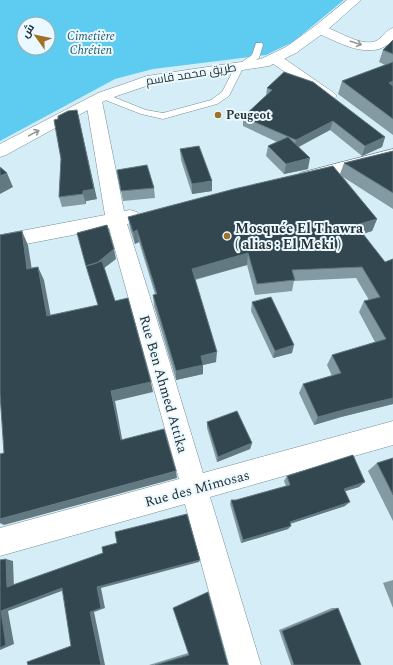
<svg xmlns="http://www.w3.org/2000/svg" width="393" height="665" font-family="Spectral,Cairo,serif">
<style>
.green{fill:#5ecbf1;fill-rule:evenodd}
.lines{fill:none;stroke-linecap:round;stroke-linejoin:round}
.lane-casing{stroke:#758c95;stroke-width:1}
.street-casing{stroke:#758c95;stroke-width:1}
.secondary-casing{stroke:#758c95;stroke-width:1}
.lane{fill:#fff;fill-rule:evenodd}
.street{fill:#fff;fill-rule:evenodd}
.secondary{fill:#fff;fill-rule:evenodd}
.wall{fill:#849aa3}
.shaded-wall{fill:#637981}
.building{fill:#32474f;stroke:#637981}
.oneway{stroke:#94989a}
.poi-dot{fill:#a27126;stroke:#eaf9ff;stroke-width:1.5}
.labels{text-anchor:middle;stroke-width:4;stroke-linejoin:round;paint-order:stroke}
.far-park-label{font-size:12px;font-style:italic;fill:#285768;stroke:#eaf9ff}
.far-street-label{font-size:12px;fill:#283235;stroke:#eaf9ff}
.far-poi-label{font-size:12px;font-weight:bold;fill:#283235;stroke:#eaf9ff;text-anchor:start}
.poi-label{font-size:14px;font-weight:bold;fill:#283235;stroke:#eaf9ff;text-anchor:start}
.street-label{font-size:14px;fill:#283235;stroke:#eaf9ff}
</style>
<rect width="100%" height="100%" fill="#d5edf7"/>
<path class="green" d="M0,0h344l-51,42 -27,13 -113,14 -38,10 -115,62zM24,24h24v24h-24z"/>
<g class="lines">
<g class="lane-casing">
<path id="lane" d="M256,43h6l1,2 -4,13 -16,10 -14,28 -12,8 -54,15 -22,-5 -41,-16 -2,-2 2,-2h6l40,16 17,3 48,-13 11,-8 13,-25 17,-12z"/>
</g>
<g class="street-casing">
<path id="street" d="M320,25c15,4 37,20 53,17 9,-2 12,-12 20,-14v12c-21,23 -55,2 -78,-8l-2,-3 2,-3z
M274,54l5,1 55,38 3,3 -3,3 -5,2 -5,-2 -55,-38 -2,-3 2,-3z
M94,96l5,2 3,3 22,110 6,-1 7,2 2,5 -2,5 -10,2 22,70 54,179 190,-52v24l-183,52 51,168h-32l-44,-161 -185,52v-28l179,-49 -70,-251 -109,21v-14l105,-20 -19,-114 3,-3z
M393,149v12l-87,22 -6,-2 -3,-4 3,-4z"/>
</g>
<g class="secondary-casing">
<path id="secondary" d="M347,0h14l-36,32 -29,21 -27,13 -114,17 -47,16 -102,56 -6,2v-13l98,-51 49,-17 114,-17 25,-12 29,-21z"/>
</g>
<use href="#lane" class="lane"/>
<use href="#street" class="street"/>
<use href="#secondary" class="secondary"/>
</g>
<path class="wall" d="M393,40v95l-55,-41 4,-13 43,-16 -6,-3 4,-12z
M267,88l118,49 -3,10 -20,9 -32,-26 -31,17 9,22 -24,5 -18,-18 2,-10 9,-4 -34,-16v-9l23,-21z
M180,149l32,42 -20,3 -11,-34z
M393,151v58l-50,-32 34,42 -5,12 -9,3 22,28 8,-3v145l-52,13 -27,8 -15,-32 4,-9 29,-8 -5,-11 5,-10 43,-13 -16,-30 5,-11 5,-1 -13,-22 -62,3 -2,10 -37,4 -8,-30 -52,15 21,82 -13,3v9l-27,6 -22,-74 -1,-11 2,-1 -16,-52 -4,2 -5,-15 -2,-12 212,-43 4,-11z
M61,159l36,40 -11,2v3l-24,3 -3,-10z
M117,170l37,18 1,10 -32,3z
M252,302l40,51 -19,5 -22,-47z
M207,422l45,21 -2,6 -33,13 -10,-34z
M393,458v63l-25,-50 9,-8z
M287,476l72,11 -14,4v15l-55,18 -2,5 -47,14 -11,-39 1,-4h5l50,-14 -2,-5z
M393,580v28l-10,-25z
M332,608h6l23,57h-70l-12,-35z
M188,653l40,12h-79z"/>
<path class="shaded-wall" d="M393,81v11l-4,-9z
M77,110l20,89 -11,2v3l-3,-10z
M333,121l-3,9 -36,19 2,-9z
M385,137l-3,10 -20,9 3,-10z
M310,158l-2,11 -24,5 2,-10z
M7,173l6,14 -13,7v-18z
M212,181v10l-20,3v-10z
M377,219l-5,12 -21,6 5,-12z
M137,230l2,12 -4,2 -2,-12z
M22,231l6,14 6,38 -7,-14z
M114,249l2,10 -26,20 -2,-9z
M248,253l-1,12 -55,15v-11z
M38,267l6,13 9,48 -6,-12z
M294,345l-2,8 -19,5 2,-7z
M217,352l-1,10 -13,3v9l-27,6v-9l25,-15z
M151,382l2,10 -38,9 9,48 -3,-9 -10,-49z
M393,398v6l-52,13 -27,8 4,-8 29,-8z
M252,443l-2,6 -33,13 1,-5z
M176,471l1,7 -173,47 -4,-2v-4z
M365,482l-6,5 -20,6 5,-4z
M350,502l-5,4 -59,19 4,-3z
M291,526l-3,3 -47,14 2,-3z
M6,559l7,2 1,27 -7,-1z
M200,560l-1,2 -98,26 4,20 -11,4 11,53h-4l-11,-53 7,-25z
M62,588l5,1 -59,22 6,33 -14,6 1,-39z"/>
<path class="building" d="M393,40v14l-10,-4z
M393,62v19l-4,2 4,3v33l-51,-38z
M284,72l29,10 72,55 -20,9 -32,-25 -37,19 -53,-23 29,-27 -5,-2z
M77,110l17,79 -11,2v3l-24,3 2,-38 -7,-39 4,-1v-3l10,-5z
M288,137l22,21 -24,6 -18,-18z
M199,146l13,35 -20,3 -12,-35z
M393,151v42l-49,-30z
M147,165l7,23 -33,3 -4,-21z
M333,166l44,53 -21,6 29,37 8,-3v139l-46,11 -29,8 -15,-33 38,-11 -9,-18 54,-16 -22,-38 16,-4 -18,-30 -70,3 3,10 -38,4 -9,-31 -56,16 25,83 -16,4 2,9 -27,6 -23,-76 4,-1 -20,-64 -4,2 -5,-15 106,-28z
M0,167l7,6 -7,3z
M107,225l7,24 -17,14 -11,3 -9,-33z
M22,231l5,38 11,-2 9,49 51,-11 -12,-39 16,-5 13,40 13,-3 23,84 -40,9 10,49 43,-11 12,42 -176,48v-65l4,-1 -4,-59v-159z
M271,297l23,48 -19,6 -23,-49z
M237,411l15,32 -34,14 -11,-35z
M353,455l12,27 -21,7 6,13 -60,20 1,4 -48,14 -12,-40h5l54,-15 -3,-9z
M393,458v37l-16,-32z
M187,514l13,46 -103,27 4,21 -11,4 11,53h-73l-1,-3 44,-16 -9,-58 -61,23 5,34 -6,3v-88l6,-1 1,28 96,-34 -1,-6 15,-4 -2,-11z
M208,592l20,73h-73l34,-10 -16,-47z
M338,608l23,57h-67l-12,-34z"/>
<defs><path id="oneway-shaft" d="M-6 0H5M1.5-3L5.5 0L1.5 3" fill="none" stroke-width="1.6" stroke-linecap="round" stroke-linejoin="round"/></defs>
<g class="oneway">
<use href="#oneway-shaft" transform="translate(356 43) rotate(18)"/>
<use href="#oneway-shaft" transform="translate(34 133) rotate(-28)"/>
</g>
<g class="poi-dot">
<circle cx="218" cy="115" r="4"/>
<circle cx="227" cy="236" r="4"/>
</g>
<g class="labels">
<g class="far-park-label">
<text x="91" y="40">Cimetière<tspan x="91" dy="14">Chrétien</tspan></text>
</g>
<g class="far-street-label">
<text transform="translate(191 74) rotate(-9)" y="4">طريق محمد قاسم</text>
</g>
<g class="far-poi-label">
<text x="226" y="119">Peugeot</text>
</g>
<g class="poi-label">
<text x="235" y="233">Mosquée El Thawra<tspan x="235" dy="16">( alias : El Meki )</tspan></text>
</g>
<g class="street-label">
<text transform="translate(164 384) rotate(74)" y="5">Rue Ben Ahmed Attika</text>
<text transform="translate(197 488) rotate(-15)" y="5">Rue des Mimosas</text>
</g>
</g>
<g transform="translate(36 36) rotate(303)"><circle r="19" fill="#eaf9ff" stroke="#9ca9ae"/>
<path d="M0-3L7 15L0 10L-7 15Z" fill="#a27126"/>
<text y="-6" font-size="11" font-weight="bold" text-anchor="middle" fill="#283235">ش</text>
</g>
</svg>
